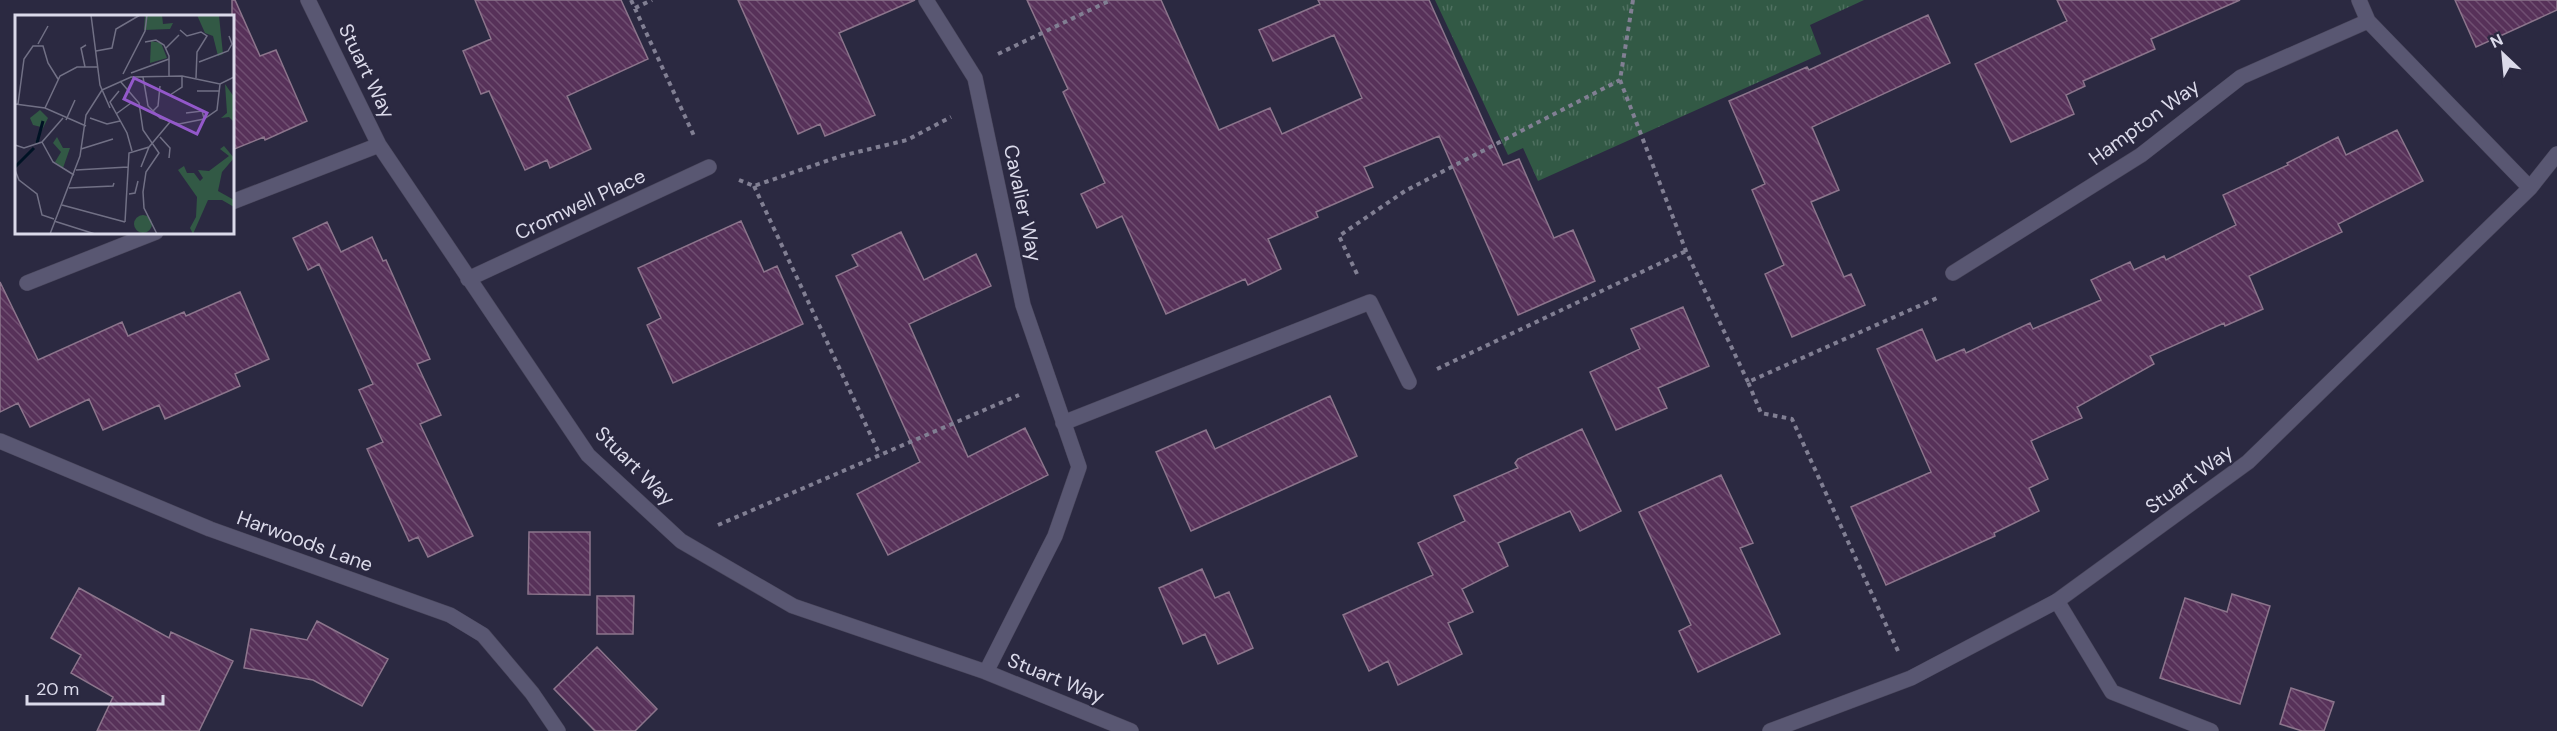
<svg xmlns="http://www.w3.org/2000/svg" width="2557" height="731" font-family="'DM Sans',sans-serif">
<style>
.grass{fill:url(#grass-tufts)}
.building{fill:url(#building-back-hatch);stroke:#8c758c;stroke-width:1.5}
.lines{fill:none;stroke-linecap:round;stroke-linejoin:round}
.service-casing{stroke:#48455a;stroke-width:16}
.minor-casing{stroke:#48455a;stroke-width:16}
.path{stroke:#817f93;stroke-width:4;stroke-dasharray:4.5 4.5;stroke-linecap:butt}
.service{stroke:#595772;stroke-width:15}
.minor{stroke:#595772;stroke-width:15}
.labels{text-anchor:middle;stroke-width:4.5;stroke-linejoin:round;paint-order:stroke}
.street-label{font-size:20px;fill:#dbdaea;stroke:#2b2941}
.inset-river{fill:none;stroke:#001224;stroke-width:3}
.inset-road{fill:none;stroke:#717085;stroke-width:1.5}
.view{fill:#9358ca;fill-opacity:0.15;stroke:#9358ca;stroke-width:3}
.inset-edge{fill:none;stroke:#dbdaea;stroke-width:3}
</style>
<defs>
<pattern id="grass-tufts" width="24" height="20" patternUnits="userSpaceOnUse" patternTransform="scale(1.5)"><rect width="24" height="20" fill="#325945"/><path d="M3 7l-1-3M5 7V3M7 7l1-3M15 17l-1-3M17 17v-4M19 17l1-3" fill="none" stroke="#4f7060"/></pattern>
<pattern id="building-back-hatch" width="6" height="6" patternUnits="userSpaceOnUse" patternTransform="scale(1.5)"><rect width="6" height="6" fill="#573159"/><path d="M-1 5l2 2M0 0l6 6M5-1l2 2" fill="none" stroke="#6f4e71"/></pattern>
</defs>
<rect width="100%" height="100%" fill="#2b2941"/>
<path class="grass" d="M1435,0h429l-54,25 11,29 -283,127 -15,-33 -15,7z"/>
<path class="building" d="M232,0h3l25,56 16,-6 31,71 -42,19 -1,-3 -32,13z
M475,0h146l27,59 -81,37 24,53 -41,19 -3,-8 -22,10 -36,-79 -8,3 -18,-43 28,-12z
M738,0h177l-76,33 36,82 -50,21 -5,-12 -22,10z
M1027,0h134l58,130 51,-22 12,26 80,-36 -28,-63 -61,26 -14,-31 61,-26 -2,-4h111l74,165 16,-6 35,79 19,-8 22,51 -77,34 -79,-179 -75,31 9,20 -57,25 2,5 -50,22 13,30 -33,16 -3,-6 -79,35 -44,-98 -25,12 -16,-34 24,-11 -42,-91 5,-3z
M2057,0h183l-89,39 4,10 -72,32 2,5 -19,9 8,19 -63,28 -36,-78 92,-43z
M2455,0h102v10l-81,37z
M1928,15l22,48 -138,64 27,63 -28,12 33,75 7,-3 14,31 -73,32 -27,-63 19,-9 -32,-75 13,-6 -36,-83 78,-34 2,3z
M2397,130l26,51 -85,43 4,8 -93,44 14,33 -38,17 -1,-3 -74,33 4,8 -77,43 5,11 -51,23 17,38 -19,9 10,23 -45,22 1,3 -109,49 -35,-78 80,-35 -54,-123 45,-20 14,32 28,-12 2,4 64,-30 3,6 68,-29 -10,-20 39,-18 4,8 30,-14 2,4 70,-35 -13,-30 65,-30 -1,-2 51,-26 8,18z
M741,221l23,51 13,-6 26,58 -130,59 -26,-58 14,-7 -23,-50z
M327,222l14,30 31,-15 11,24 3,-1 44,99 -13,5 24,51 -21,9 53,112 -45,21 -10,-20 -9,4 -42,-92 16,-7 -24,-52 14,-6 -54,-120 -11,6 -15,-32z
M901,232l23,48 52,-26 15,32 -82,38 59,133 57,-29 23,47 -160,80 -31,-61 63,-32 -84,-186 22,-10 -6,-11z
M0,282l38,78 84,-38 6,14 56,-24 2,4 54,-24 29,67 -34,15 5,12 -75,33 -6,-14 -56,25 -14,-31 -59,28 -12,-24 -18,9z
M1683,307l26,59 -51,22 9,20 -51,22 -26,-58 50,-23 -9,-20z
M1330,396l27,60 -166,75 -35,-79 50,-22 9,19z
M1582,429l39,82 -41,20 -10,-20 -72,32 10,23 -46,23 11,23 -25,11 14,31 -64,31 -10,-24 -19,10 -26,-56 90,-40 -15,-32 47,-22 -11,-25 64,-28 -3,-5 3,-4z
M1721,475l32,68 -13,5 40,86 -82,38 -19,-41 12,-6 -52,-113z
M529,532h61v63l-62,-1z
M1202,569l13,29 14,-6 24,56 -35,16 -13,-30 -22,10 -24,-56z
M79,588l90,50 2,-6 62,29 -34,70h-102l16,-34 -42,-24 10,-18 -30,-17z
M2232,594l38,12 -30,98 -80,-26 25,-80 42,14z
M597,596h37l-1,38h-36z
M317,621l71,38 -26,47 -49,-26 -69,-12 7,-39 56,11z
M597,647l60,62 -22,22h-40l-41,-42z
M2291,688l43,14 -10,29h-22l-22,-7z"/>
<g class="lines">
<g class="service-casing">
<path id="service" d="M2057,601l55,91 99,39"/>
</g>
<g class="minor-casing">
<path id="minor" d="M308,0l71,145 209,310 93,86 112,65 193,66 145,59
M926,0l49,78 48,227 56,162 -24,69 -69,136
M2359,0l9,21
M232,202l147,-57
M1953,273l188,-118 100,-78 127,-56 162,167
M468,279l241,-112
M27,283l129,-51
M1063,423l307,-121 39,80
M0,441l210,88 240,86 33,20 49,58 26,38
M1770,731l141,-53 146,-77 191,-139 282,-274 27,-34"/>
</g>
<path class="path" d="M631,0l64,138
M1633,0l-13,80 66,171 62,131
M635,8l17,-8
M998,54l113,-54
M739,180l15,6 87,-30 66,-16 44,-23
M754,186l126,269
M1357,274l-18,-38 66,-45 215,-111
M1437,369l249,-118
M718,525l301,-130
M1898,651l-106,-232 -31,-6 -13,-31 189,-84"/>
<use href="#service" class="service"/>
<use href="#minor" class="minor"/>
</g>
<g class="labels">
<g class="street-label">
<text transform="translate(367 71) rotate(64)" y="7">Stuart Way</text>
<text transform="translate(2144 122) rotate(-36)" y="7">Hampton Way</text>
<text transform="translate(1023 203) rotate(78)" y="7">Cavalier Way</text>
<text transform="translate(580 204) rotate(-25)" y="7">Cromwell Place</text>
<text transform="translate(635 466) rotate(45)" y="7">Stuart Way</text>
<text transform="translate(2189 479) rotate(-36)" y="7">Stuart Way</text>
<text transform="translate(305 541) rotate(20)" y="7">Harwoods Lane</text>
<text transform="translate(1056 678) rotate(22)" y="7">Stuart Way</text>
</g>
</g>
<g transform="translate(15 15)">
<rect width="219" height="219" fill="#2b2941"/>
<path d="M136,26l10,2 6,15 -17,5z" fill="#325945"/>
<path d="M130,0h17l1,9 10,-1 -3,6 -26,1zM182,0l22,1 4,38 -5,2 -5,-20 -8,-3zM210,69l9,13v25l-5,-5 -8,1 6,-5zM25,95l8,8 -13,26 6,-17 -8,-2 -3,-7zM209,131l10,12 -12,14 -4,19 16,9v7l-12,-7h-14l-15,34 -3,-6 6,-11 1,-20 -19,-27 6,-4 3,7h7l6,8 3,-3 -5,-8 11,1 20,-15 -9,-7zM119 209a9 9 0 1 1 18 0a9 9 0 1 1-18 0Z" fill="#325945"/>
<path d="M42,122l6,11h7l-7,20 -8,-6 6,-10 -8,-9z" fill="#325945"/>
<path class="inset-river" d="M22,128l6,-22M0,152l19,-19"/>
<path class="inset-road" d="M76,0l9,70 10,23M165,15l7,6 14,-4 6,4 -10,16 -1,26M130,27l11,-2 8,5 5,11v21M23,29l10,-18M151,33l13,-13M81,36l16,-3 4,-19 24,-14M184,47l29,-11 4,-7 -3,-8M70,52l-4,-19 5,-3M116,58l38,-14M108,59l22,-43 2,-16M128,62l5,29 12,12 19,6 25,-5 13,-9 3,-26M105,66l19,22 4,27 16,23 -13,19 -3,20 1,16 13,26M87,75l29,-13 51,-1 38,8 14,-7M104,76l-9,11 17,31 5,18M182,76h23M155,80l12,-8v-10M0,89l30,4 41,18M3,89l6,-45 9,-13h10l5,17 10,16M30,93l15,-32 17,-9h21M138,96l5,-5 2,-20M171,98l16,-2 2,7M101,99l15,-11M75,103l17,6 13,-3M51,105l9,-20M145,122l10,11 -1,10M27,127l11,20 21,13M0,130l9,3 18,-6 21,-24M66,134l32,-10M126,152l8,-20M0,155l4,10 18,14 5,21 12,4M61,155l52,-3M54,173l44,-2 1,-3M114,179l6,-1 3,-12M47,190l63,17M39,206l41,13M110,207l4,-69 20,-6 21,-25M35,219l30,-78 6,-41 16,-25"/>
<path class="view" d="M119,63l73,35 -10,21 -73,-35z"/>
<rect width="219" height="219" class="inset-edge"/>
</g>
<g transform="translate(2503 54) rotate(334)" stroke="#2b2941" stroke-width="4.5" paint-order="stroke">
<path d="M0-4.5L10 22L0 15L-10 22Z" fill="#dbdaea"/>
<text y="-9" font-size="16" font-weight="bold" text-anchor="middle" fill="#dbdaea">N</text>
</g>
<path d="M27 695v9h136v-9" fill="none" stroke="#dbdaea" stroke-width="3"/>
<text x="36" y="695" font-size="18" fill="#dbdaea" stroke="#2b2941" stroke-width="4.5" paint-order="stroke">20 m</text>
</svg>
